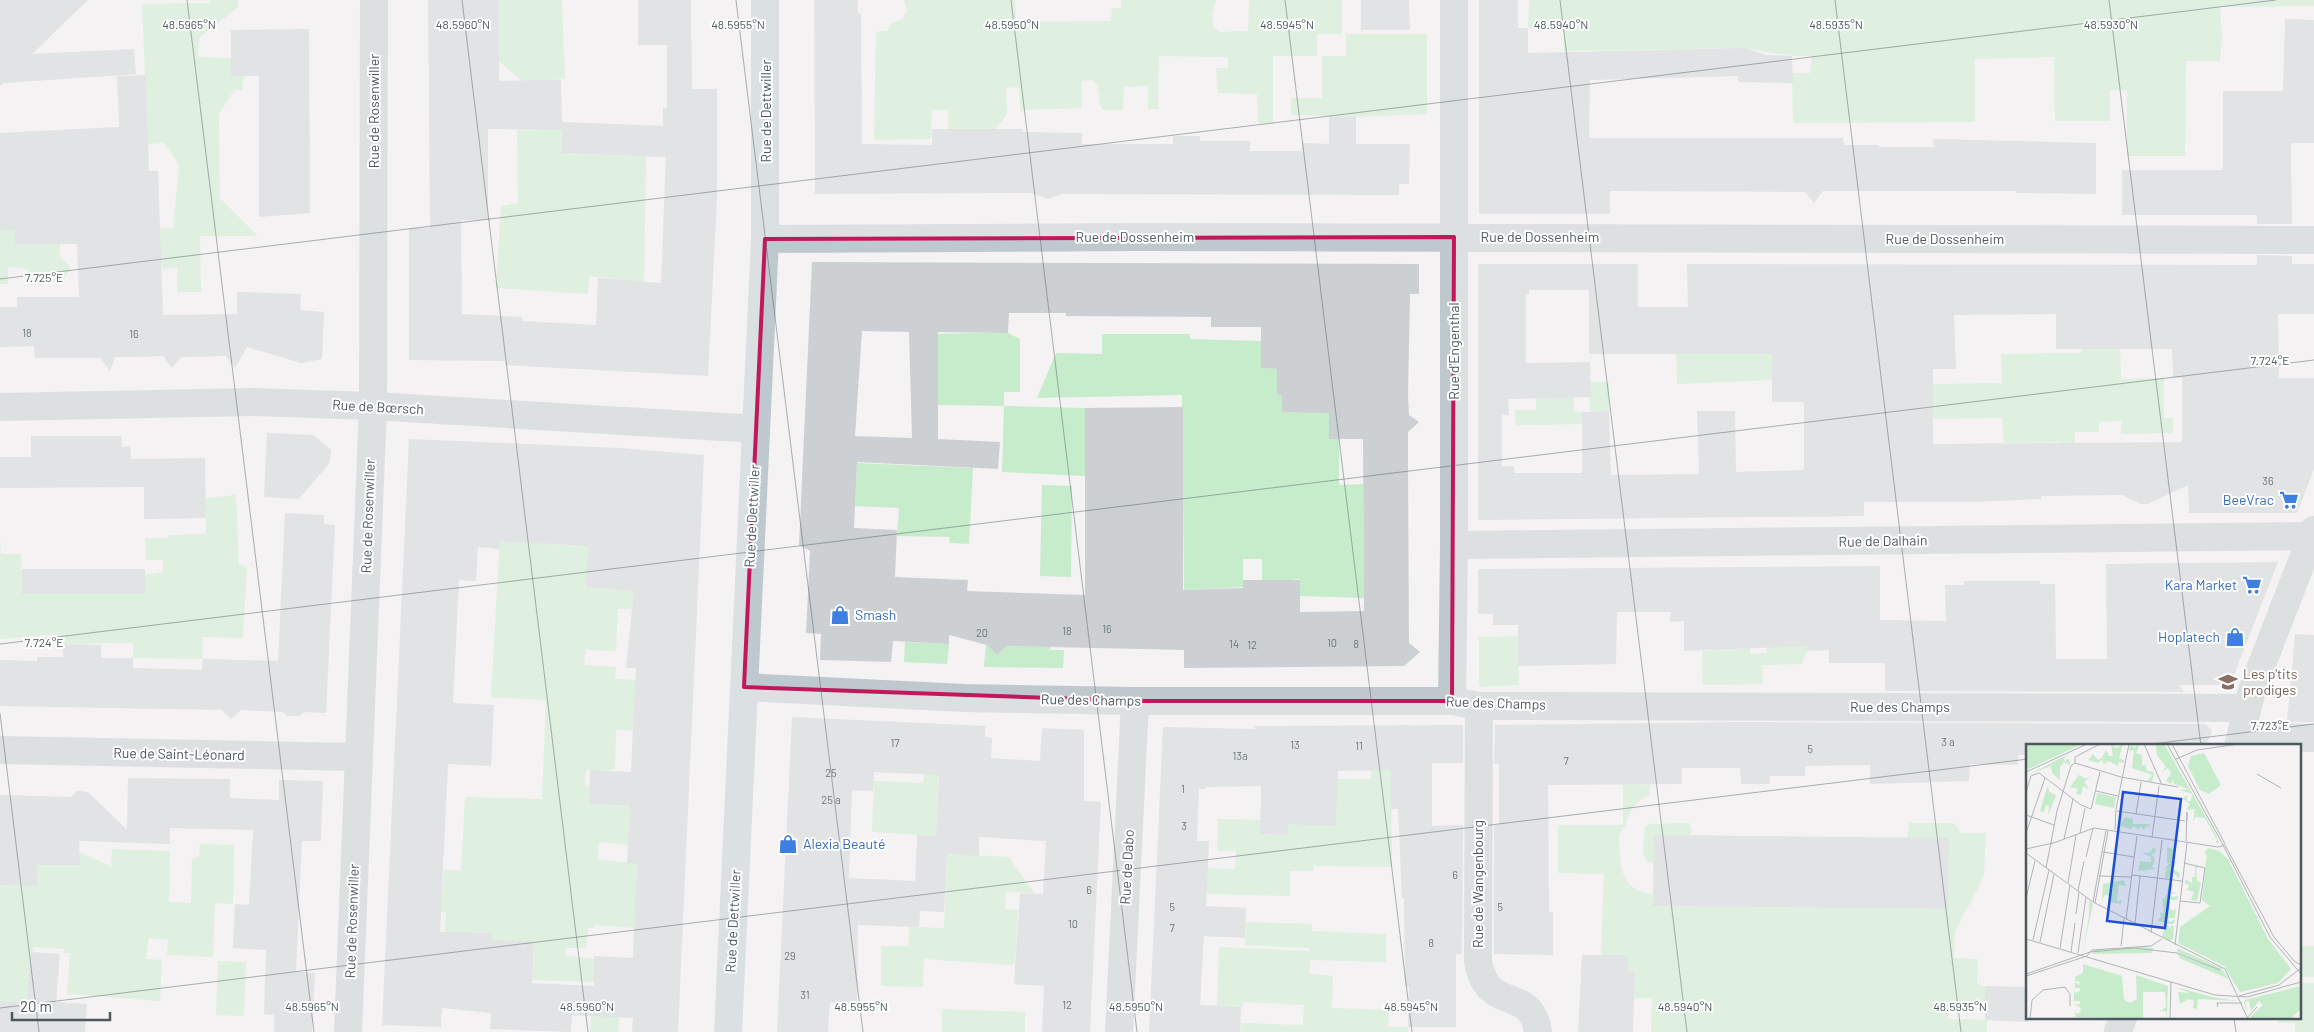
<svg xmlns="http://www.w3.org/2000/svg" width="2314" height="1032" font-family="Barlow,sans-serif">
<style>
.green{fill:#c6eccb}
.building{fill:#ccd0d3;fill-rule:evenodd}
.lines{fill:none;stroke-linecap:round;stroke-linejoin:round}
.minor{stroke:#bfc9cd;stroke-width:28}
.tertiary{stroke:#bfc9cd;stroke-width:28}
.secondary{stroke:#bdc9ce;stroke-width:28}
.marked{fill:none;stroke:#c2185b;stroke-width:4;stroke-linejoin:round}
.ticks{fill:none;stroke:#4b595d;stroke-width:1;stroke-opacity:0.45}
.labels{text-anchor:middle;stroke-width:4;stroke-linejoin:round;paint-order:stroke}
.number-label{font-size:11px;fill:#6b777a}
.street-label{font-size:14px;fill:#4b595d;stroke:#fff}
.shop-label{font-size:14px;fill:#366cbe;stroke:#fff;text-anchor:end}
.education-label{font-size:14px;fill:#785e54;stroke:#fff;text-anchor:start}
.inset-road{fill:none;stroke:#b0b5b7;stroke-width:1}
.view{fill:#1d4ed8;fill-opacity:0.15;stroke:#1d4ed8;stroke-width:2.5}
.inset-edge{fill:none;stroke:#4b595d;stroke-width:2.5}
.ticks-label{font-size:12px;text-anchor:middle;fill:#4b595d;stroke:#fff;stroke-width:4;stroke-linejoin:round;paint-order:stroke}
</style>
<rect width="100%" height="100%" fill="#f4f2f3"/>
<path class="green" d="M209,0h29v7l-39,31 -1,19 33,1 1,18h12l-2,14h-8l-15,24 1,84 38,38h-58l1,56h-24v-25l-15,2v-4h-16l-64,-28 -17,1v6h-5v13l11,11 -8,12 -34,5 -1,-16 -20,-2v17h-8v-54l63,-2 -1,4 111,-4 6,-63 -15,-22 -16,1 -6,-140 67,-1z
M499,0h63l3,79 -42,3 -31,-27z
M904,0h111l1,21 2,1 93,-1 1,-13h9v-8h95l-4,18 2,10 6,4 28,-1 1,-31h93v34h-25v22h-44v68l-15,-1 -1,-29 -39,-1 -2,-25h12v-11l-69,-1 -1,53h-10v-23l-24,1 -1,23h-21c-4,-10 -2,-22 -8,-30l-12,1 -1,27 -58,2 -2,3 -2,-26 -13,1 1,26 -12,15h-30l-17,7v-26h-16l-1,29 -57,1 2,-108 12,-1 1,-6 13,-6 5,-8z
M1529,0h785v6l-94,1 2,33 -2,21h-34l-1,95h-58v-66h-17v31h-55l-1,-64 -79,2v63l-182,1 -1,-50h18l2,-17h-20l-47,-8 -181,3v-22l-36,-1z
M1346,34h81v80l-71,3 -65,-2v-17h31v-42h24z
M517,130h45v23l63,3 21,-3 -2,135 -29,-1v-8l-26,-3 -1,18 -92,-6 5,-82 17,-3z
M1776,300l-4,80 -95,4 -1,-30h60z
M971,333h37l12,6v53h-16v14l81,2v68l-83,-4 2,-66 -66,-1v-71z
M1102,334h88v5l71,2v27l16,1v26h5v17l47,-6 10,33v46l24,-1 1,114 -64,-2v-17l-38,4v-24h-19v28l-59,3 -2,-195 -145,3 19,-45 46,1z
M2120,338l1,41 43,-1v40h9v15l-52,1v-13l-22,1v10h-24v19l-15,1 -1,-10 -55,1 -2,-25 -69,1v-35l69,-1 -1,-29 80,-1v-14z
M1609,382v29l-18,1 -2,-16h-15v15l8,1v12l-66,1 -1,-15h21v-27z
M857,463l116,5 -4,76 -19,-1 -1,-6 -52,-1 2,-28 -44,-2z
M1042,485l30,1 -1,91 -31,-1z
M236,495l3,70 8,1 -4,72 -41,-1 1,22 -70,-1v-15l-70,1 -6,-10 -57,5v-101l1,16h20l1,40 141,-22v-12h-17l-1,-22h23v-3l38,-1v-36z
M545,516l-1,28 44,2 -1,41 47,4 -2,18h-14l-2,42 -30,-1 -2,15 32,2 -1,12 22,1 -4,51 -17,-2 -1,41h-29l-1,17h5l-1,17 51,3 -2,39 -39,-4 -1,17 39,5 -2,64 -41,-3 -1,3h-5l-2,20h-20l-1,7 29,4v23l27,2 -3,48h-28l4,-50 -61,-2 1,-38 -43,1v-10l-17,-1v9l-30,-2 2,-27h-5l3,-42 17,1 4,-74 77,2 4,-99 -55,-3 10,-180z
M1767,617l40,14v20l-5,13 -40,1 1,19 -60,1 -1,-34 48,-3v6l17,-1z
M1518,636l1,49 -37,2 -3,-2v-48z
M905,642l44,2 -2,20 -43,-2z
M986,644l6,6h10l3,-4 45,1v3h14l-1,18 -79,-1z
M1407,725v38l-16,21 1,83 -78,-1v5h-24v25l-84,-2 1,-26 28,1 1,-18h-19l1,-32 42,1v14l28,1v-14l27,1 1,3 20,1 1,-47h34v-53z
M924,767h15l-3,69 -64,-4 2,-51 49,2z
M1623,784l27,1 -1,11c-16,6 -18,14 -23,28 -2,4 -5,7 -6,10 -2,4 0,11 0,16 0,23 6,42 33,44v12l295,3 1,-70 -42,-1 2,-15h43l5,3 3,7h26l-2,43 -29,56 -1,26 24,1 -1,25 8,2v18l-37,-1v16l39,1v12h-336l1,-34h-25l7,-9 1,-17 -7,-1v-16h-27l3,-81 -46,-1v-48h65z
M1690,823l2,9 -4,4 -34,-1v27h-7l-4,-10 2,-26 5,-2z
M200,844l34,1 -1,59 -18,-1 -2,54 -46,-2 1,-15 -19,-2 -3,21 16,1 -2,41 -93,-7 3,-41h-6v-4l-31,-2 -6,57 -27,-3v-116l36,1 1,-20 26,-21 48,21 1,-17 58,2 -1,51 22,1 1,-45 7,-1z
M947,854l62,3 25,36 -28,-1 -1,17 13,1 -3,52 -2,3 -89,-6 -1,28 -42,-1v-40h27l1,-19 35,1z
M1246,922l66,2v7l74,3v28l-75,-2 -2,14 24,2 -1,32 57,2 -1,17h20v5h-168l1,-9 62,2 1,-20 -61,-3v5l-26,-1 2,-59 91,4v-3l-65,-3z
M2300,946h14v31h-14z
M218,961l28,1 -2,54 -28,-1z
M2300,983h14v49h-19v-9h-17v-5h22z
M942,1009l83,3v20h-83z"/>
<path class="building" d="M0,0h88l-56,54 102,-5 2,25 -132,9 -4,3z
M428,0h71v81l62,-1 1,42 101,4v-18h4v-63h-29v-45h53l1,89h25v109l-9,178 -203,-11v-4l-96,-1v-132h21zM488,129l74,1v23l104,4 -5,126 -63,-5 -2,47 -74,-4v-4l-60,-3 -1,-94h27z
M814,0h44v14l3,-1 1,131 70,1v-16h91v3l59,1v11h91v-8h27v5h50v10h52v-8l27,1v-28l27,1v27h54l-1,40h-10v11l-337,-1 -14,5 -17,-6 -216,1z
M1361,0h48l1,30h-49z
M1479,0h39v28h10v25l216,-5 22,7 26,1 1,27 -55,-1v-6l-148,4 -1,58h254l1,7h35v2h55l-1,-8 163,4v51l-80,-1v-2h-193l-9,12 -9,-11 -195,-1v23h-131z
M2285,19l29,1v123h-23l1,81h-35v-9h-135v-45h101v-79h60z
M309,29l1,184 -51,4v-141h-28v-46z
M146,75l3,96h9l5,144 74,-1v-22l64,2 -1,16 24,2 -2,47 -21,4 -54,-16 -12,21 -9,-12 -45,1 -9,11 -9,-12 -29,1h-19l-5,14 -10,-13h-65l-1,-12 -34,1v-40h17v-10h62l-2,-53h-62v-14h-15v-97l119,-6 -2,-51z
M2257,255l35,1v8h22v50h-36l1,64h35v91l-17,44h-108l-1,-28 -40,19h-7l-19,-9 -81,1v3l-65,3h-112v14l-386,4v-256h160v43h50l-1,-43 570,1zM1529,290h60v64h183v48h32v68l-68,2 -1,-61h-38l2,63 -88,1 -2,-64 -27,1v61h-68v-7h-12v-51h7l-1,-16 83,-2 -1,-35 -64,1v-68h3zM2056,314v35h116l1,28 9,1v64l-249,2v-75h23l-2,-54z
M812,262l607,2v30h-9l-2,102 1,19 10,7 -11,10v38l1,173 11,9 -16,14 -220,2v-18l-178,-4 -9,9 -10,-10 -38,-10v9l-56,-3 -2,21 -71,-2 1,-26 -15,-1 4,-82 -11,-6zM1009,313h57v3l145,1v10h50v41l16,1v26h5v17l47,1v26h34l1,172 -64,1v-32h-57v8l-60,2v-183l-98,1v187l-118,-4 1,-11 -73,-3 2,-47 -43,-2 3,-66 141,7 2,-27 -62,-3v-107l70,1zM862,331l47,1 3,106 -57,-2z
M267,433l46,2 18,15 -1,12 -31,37 -35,-2z
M31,436h90l1,11 8,-1 1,13 74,-1 1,60 -62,1v-32l-144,1v-31h31z
M409,439l211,9 84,7 -26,577h-46l1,-14 -61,-3 -1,17 -81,-3 1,-16 -49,-5 -1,19 -59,-2zM500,541l88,5 -2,41 48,4 -8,77h10l-5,104 -41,-2 -1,34 41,2 -3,57 10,1 -4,94 -39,-2v30l-62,-3 2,-41 -43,-2 1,-7 -52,-1 8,-168 43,2 3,-61 -41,-2 6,-123 17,1 2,-34 21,2z
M285,513l39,2v9l11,1 -9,188 -22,-1 -4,4h-13l-4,-4 -42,-2 -10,9 -9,-9 -222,-4v-46l37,1v-4h26v-13l38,1v13h32v10l69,2 1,-11 75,2z
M2278,562l-46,118 -7,5h-46l5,7 -299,-1v-28h-56v-13l-22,1v-5l-123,5v-30l-14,1 1,-10h-54l-1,52 -98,2v-41h-25v-11h-15v-45l402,-3v54l66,1 -1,-36h19v-4h76v3h15l1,75h51l-1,-95z
M22,569h123v25h-123z
M2295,634l19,1v87h-27z
M792,717l193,9v11l7,1 -1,20 49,3 2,-33 42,2v71l17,1 -11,230h-48l2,-46 -30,-2 6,-91 23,1 3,-53 -67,-4v19l-32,-2 -3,58 -24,-1 -1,16 -61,-2 -1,78h-27l-2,29h-51zM874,772l65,3 -3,61 -19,-1 -2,46 -66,-3 3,-88 21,1z
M1736,722l470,2 6,7 -6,15h-178v9h-10v10l-48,-1 -1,17 -99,3v-19l-65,1v10h-35v8h-29l-1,-16h-58v16l-134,1 1,127h4v43l-59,-1v-129h5v-61h-5l1,-39z
M1463,725v38h-31v63l31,-1 -1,129h-6v73h-48l1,-41h-4l-1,-88h-2l-4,-89h-7v-39l-53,1 -2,55 -48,-2v11l-28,-1 1,-48 -55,1 -1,2h-6l-2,52h12l-3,65 40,2 -1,30 -41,-2 -4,69 41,2 -1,25h-91l14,-305 92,2v-3z
M128,778l102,1v19l49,2v-20l44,1 -2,60h-19l-3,64 -3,67 19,1 -3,59h-38v-17l-10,-1 2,-64 -33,-2 2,-44 14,1 4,-75 -83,-2v16l-91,-3 1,24h-43v21l-37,-1v-90l71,2 6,-6 11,1 39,38z
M1654,835l295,3 -1,71 -295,-3z
M31,952l29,2 -4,48 31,2 -2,28h-85v-31l27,2z
M1582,955h46v16l7,1 -2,60h-55z
M1985,986l43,1v35l-43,-2z"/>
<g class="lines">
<path class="minor" d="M765,239l373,-2 1176,3
M0,407l253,-5 120,4 383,23
M1454,545l858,-9
M744,687l220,11 171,3h317l27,5 768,2
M1452,701l2,-156v-545
M1479,706l-1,255c9,55 53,22 60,71
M2241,736l73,2
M0,750l358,7
M348,1032l25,-626 1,-406
M1119,1032l16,-331"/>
<path class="tertiary" d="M2238,746l14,-56 62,-160
M2118,1032l5,-14"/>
<path class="secondary" d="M728,1032l37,-793v-239"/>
</g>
<path d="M0 0H2314V1032H0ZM1454,237l-2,464h-317l-391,-14 21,-448z" fill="#f4f2f3" fill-opacity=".55" fill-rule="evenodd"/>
<path class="marked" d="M1454,237l-2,464h-317l-391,-14 21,-448z"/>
<path class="ticks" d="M187,0l127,1032M462,0l126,1032M736,0l127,1032M1011,0l126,1032M1285,0l127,1032M1560,0l127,1032M1835,0l126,1032M2109,0l92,746M0,279l2276,-279M0,644l2314,-284M0,713l39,319M2136,746l178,-22M0,1008l2028,-249M2234,1018l2,14"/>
<defs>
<g id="supermarket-bare" transform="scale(1.5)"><path d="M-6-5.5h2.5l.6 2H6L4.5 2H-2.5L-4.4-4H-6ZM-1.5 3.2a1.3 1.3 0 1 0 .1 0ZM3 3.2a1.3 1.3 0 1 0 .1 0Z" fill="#3f7fe0" stroke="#fff" stroke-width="2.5" paint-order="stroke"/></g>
<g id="shop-bare" transform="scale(1.5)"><path d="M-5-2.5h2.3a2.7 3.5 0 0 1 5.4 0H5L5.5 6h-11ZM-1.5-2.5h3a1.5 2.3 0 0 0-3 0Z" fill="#3f7fe0" stroke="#fff" stroke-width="2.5" paint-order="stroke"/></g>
<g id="school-bare" transform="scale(1.5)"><path d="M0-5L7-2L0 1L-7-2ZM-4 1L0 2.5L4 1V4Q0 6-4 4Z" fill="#8d6e63" stroke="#fff" stroke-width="2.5" paint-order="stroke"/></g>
</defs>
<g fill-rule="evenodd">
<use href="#supermarket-bare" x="2289" y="500"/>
<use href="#supermarket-bare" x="2252" y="585"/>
<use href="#shop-bare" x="840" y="615"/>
<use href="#shop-bare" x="2235" y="637"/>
<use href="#school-bare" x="2228" y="682"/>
<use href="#shop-bare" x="788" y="844"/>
</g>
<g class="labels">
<g class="number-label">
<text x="27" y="337">18</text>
<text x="134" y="338">16</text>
<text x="2268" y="485">36</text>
<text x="1107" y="633">16</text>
<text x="1067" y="635">18</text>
<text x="982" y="637">20</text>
<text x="1332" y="647">10</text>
<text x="1234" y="648">14</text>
<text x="1356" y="648">8</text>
<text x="1252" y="649">12</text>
<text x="1948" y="746">3 a</text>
<text x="895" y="747">17</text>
<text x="1295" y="749">13</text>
<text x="1359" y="750">11</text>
<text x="1810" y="753">5</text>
<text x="1240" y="760">13a</text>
<text x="1566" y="765">7</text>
<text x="831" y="777">25</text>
<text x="1183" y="793">1</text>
<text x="831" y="804">25 a</text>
<text x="1184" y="830">3</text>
<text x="1455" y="879">6</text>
<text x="1089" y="894">6</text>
<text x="1172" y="911">5</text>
<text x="1500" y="911">5</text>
<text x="1073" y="928">10</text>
<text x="1172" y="932">7</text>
<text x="1431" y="947">8</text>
<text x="790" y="960">29</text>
<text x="805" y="999">31</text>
<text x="1067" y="1009">12</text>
</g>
<g class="street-label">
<text transform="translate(374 111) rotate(-90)" y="5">Rue de Rosenwiller</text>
<text transform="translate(766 111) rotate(-90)" y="5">Rue de Dettwiller</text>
<text x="1135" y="242">Rue de Dossenheim</text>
<text x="1540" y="242">Rue de Dossenheim</text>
<text x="1945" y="244">Rue de Dossenheim</text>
<text transform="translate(1454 351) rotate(-90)" y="5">Rue d'Engenthal</text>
<text transform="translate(378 407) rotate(3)" y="5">Rue de Bœrsch</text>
<text transform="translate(368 516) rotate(-88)" y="5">Rue de Rosenwiller</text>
<text transform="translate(752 516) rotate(-87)" y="5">Rue de Dettwiller</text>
<text transform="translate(1883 541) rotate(-1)" y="5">Rue de Dalhain</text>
<text transform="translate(1091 700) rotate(1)" y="5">Rue des Champs</text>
<text transform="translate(1496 703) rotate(2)" y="5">Rue des Champs</text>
<text x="1900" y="712">Rue des Champs</text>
<text transform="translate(179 754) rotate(1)" y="5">Rue de Saint-Léonard</text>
<text transform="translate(1127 867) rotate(-87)" y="5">Rue de Dabo</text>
<text transform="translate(1478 884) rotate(-90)" y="5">Rue de Wangenbourg</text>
<text transform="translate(352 921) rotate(-88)" y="5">Rue de Rosenwiller</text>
<text transform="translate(733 921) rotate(-87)" y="5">Rue de Dettwiller</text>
</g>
<g class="shop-label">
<text x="2274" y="505">BeeVrac</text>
<text x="2237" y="590">Kara Market</text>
<text x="855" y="620" text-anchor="start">Smash</text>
<text x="2220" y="642">Hoplatech</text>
<text x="803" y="849" text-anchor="start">Alexia Beauté</text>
</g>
<g class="education-label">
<text x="2243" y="679">Les p'tits<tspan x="2243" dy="16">prodiges</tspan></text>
</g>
</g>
<g transform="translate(2026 744)">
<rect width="275" height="275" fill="#f4f2f3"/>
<path d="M0,0h56l-56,26zM85,0l5,4 7,-4 -4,14 5,2v3l-5,-1 -1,4 -10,-5 -4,3 -2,-4 -4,3 -10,-3 5,-6 5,6 4,-2 4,-8 3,6h4zM107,0h4l2,3 -3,6 6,2v11l3,-2 2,7 7,1 -2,10 -5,-1 5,-6 -20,-7 2,-18 -5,1 1,-6 6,3v-3zM138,0l51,89 4,10h-4l2,-3 -12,-22 -10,-1 -2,4 2,-12 -9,1 4,-6 -7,-5 4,-4v6h4l1,-7 -12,-4 9,-1 -15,-5 -1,-5 -2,5 -5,-3 5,-8 -3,-5 -7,4 5,-5 -9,-12 -1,-10h-5zM178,9l17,32 -12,9 -9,-4 -12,-24 3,-10zM41,11l-3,4 1,3 3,-4 2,5v2l-6,-3 -4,5v13l-8,-7 -1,-7 -25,10zM53,31l7,4 5,-3 -7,6 5,7 -6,-3 -2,9 -5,-1 2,-5 -8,-2zM22,41l1,7 7,3 -8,21 1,-10 -3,-1 -2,7 -4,-1zM71,49l19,4 -2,11 -19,-4zM99,73l8,2v5h17l-1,4 -2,-2 -3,4 -4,-3 -1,3 -5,-4 -3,3 -12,-3zM141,103l9,3 -4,11 8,1h-4l-1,5 -4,1 9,5 -1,6 -6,-7 -4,6h-4l1,-8h3l-4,-2 5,-5h-3zM126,104l4,1 -1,4 -4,1 4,4 -3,9 3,2 -17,2 2,-10 11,1v-5l-9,-4 9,-1zM182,104l11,3 9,8 40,80 23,30 -13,14 -38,9 -16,-26 -46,-23 2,-16 30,-21 -8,-6 5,-46 -3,-1zM169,122l4,2h-3l1,13 4,1 -4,19 -6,-1 3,-8 -7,-2 2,-5 -4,-1v-5l7,4v-6h3zM98,136l2,6 -7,-1 -2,16 5,-1 -1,4 -12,-2v-6l-4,-1 -3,5 1,-16zM143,140h4l-2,8 7,1 -8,1 2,3 6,-1 -1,4h-8l1,9 4,2 2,-4 -1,11h-7l2,4 5,-3 -1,5h-7l3,5 1,-4 3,1 -1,13 -4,2 -7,-4 3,-14 -8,-3 4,-3 -1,-4h4l-2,-15 3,1zM63,156l4,4 -10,47 6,-35zM114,203l13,1 -1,5 -59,1v-4zM151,204l44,20 8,11 -48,-20 -4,-5 44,16 -44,-18zM57,220l39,12 2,24 6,3 7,-4 -1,-24 32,11 -1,33 -1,-8h-6l6,-4 -1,-15h-22v27l-68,-2v-7l1,4 5,-2 -1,-5 -5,-2v-3l1,3 4,-1v-3h-6v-12l1,4 5,-2v-3h-5v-6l4,3 1,-3 -5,-1v-4l8,-4zM275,242v23l-11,10h-42l15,-14 -4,-4 -8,10 -2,-10 -4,1 3,12 -4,-11 1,-3zM149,243l37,10 26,4 -40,-2 -1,10 -4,-1 1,-7 -6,-2 -8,5 -2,-12 12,1z" fill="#c6eccb"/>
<path class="inset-road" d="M118,0l18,41M141,0l54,97M146,0l53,100M150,15l21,-9 42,-6M49,19l46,14 57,10M49,19v-6l25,-13M0,28l61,-28M231,30l24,14M70,47l22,5M0,48l5,-16 8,-3 42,32 10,4 9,-37M91,67l68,10M110,70l5,-32M0,71l28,10M89,86l1,-21 13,-65M0,89l19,-55M54,89l5,-25M126,93l7,-51M38,95l9,-40M160,97l1,-29v9M195,97l49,96 31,37M25,100l43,-16 124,19 7,-2M199,101l49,92 20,24 7,4M0,105l27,-6M77,108l31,5M0,109l67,49 132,67 22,48M60,113l7,-29M20,124l11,-57 14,-45 4,-3M106,131l50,6M73,132l32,1M42,139l8,-48M52,147l6,-30M0,154l9,-37M154,157l20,2 5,-35 -21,-5M67,158l13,-72M69,159l13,-72M50,170l3,-22M100,175l11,-83M109,180l5,-48M125,189l11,-93M0,195l189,56 32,2 54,-15M7,196l16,-70M14,198l14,-68M149,201l12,-102M95,202l3,-27M34,204l10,-63M45,208l4,-29M52,209l8,-56M0,230l64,-22 44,-4 43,5 43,17M0,232l61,-20 5,-6 59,-4 11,-7M213,252l40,-11 22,-17M192,263l-1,-4h25M4,275l2,-19 11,-10 22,-3 5,7v12M144,275l1,-37M220,275l11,-12"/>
<path class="view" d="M97,48l58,7 -16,129 -58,-7z"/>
<rect width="275" height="275" class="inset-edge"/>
</g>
<g class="ticks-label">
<text x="189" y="29">48.5965°N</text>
<text x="463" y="29">48.5960°N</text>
<text x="738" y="29">48.5955°N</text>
<text x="1012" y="29">48.5950°N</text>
<text x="1287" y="29">48.5945°N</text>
<text x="1561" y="29">48.5940°N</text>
<text x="1836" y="29">48.5935°N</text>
<text x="2111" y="29">48.5930°N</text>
<text x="44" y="282">7.725°E</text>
<text x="2270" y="365">7.724°E</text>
<text x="44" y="647">7.724°E</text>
<text x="2270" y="730">7.723°E</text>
<text x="312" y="1011">48.5965°N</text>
<text x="587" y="1011">48.5960°N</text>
<text x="861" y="1011">48.5955°N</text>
<text x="1136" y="1011">48.5950°N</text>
<text x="1411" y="1011">48.5945°N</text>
<text x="1685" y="1011">48.5940°N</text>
<text x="1960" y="1011">48.5935°N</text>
</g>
<path d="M12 1012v8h98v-8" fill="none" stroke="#4b595d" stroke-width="2.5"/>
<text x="20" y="1012" font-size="15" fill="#4b595d" stroke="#ffffff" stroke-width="4" paint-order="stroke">20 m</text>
</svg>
